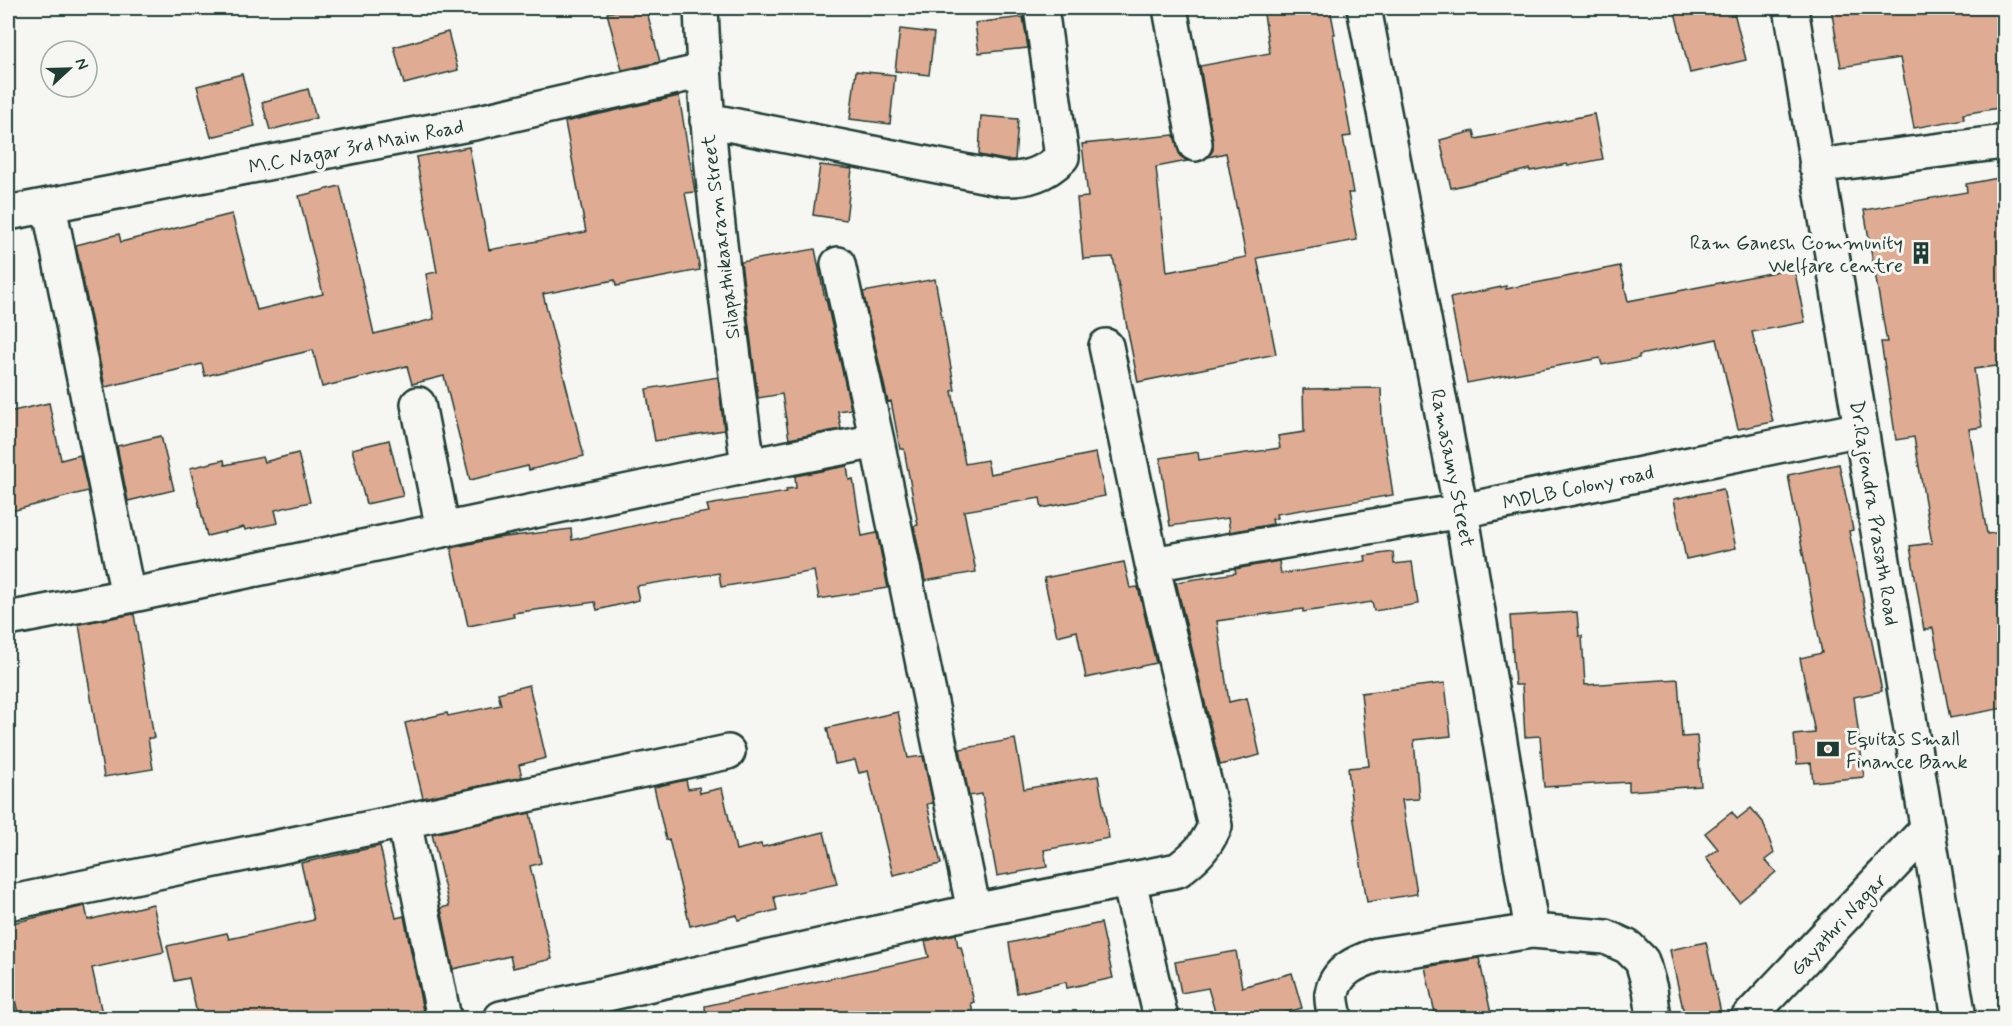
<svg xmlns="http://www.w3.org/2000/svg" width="2012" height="1026" font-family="Mynerve,sans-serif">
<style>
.building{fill:#e0ab93;stroke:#1f3d34;stroke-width:1.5}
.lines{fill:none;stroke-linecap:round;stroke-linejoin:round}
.street-casing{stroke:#1f3d34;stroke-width:38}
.secondary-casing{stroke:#1f3d34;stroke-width:38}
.street{stroke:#f6f6f2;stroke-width:33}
.secondary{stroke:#f6f6f2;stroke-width:33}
.labels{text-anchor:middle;stroke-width:6;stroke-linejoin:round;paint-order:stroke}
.street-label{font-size:20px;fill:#1f3d34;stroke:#f6f6f2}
.poi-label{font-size:20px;fill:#1f3d34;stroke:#f6f6f2;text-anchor:end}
</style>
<rect width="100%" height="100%" fill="#f6f6f2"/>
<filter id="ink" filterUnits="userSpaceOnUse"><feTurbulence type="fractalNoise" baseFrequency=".0167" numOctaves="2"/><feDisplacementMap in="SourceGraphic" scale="12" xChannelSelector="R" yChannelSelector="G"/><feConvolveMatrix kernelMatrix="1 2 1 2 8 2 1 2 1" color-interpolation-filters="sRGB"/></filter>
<g filter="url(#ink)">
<path class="building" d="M628,8h18l14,54 -38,8 -15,-57z
M1263,8h67l5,26h-2l18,102 -8,1 10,56h-5l9,47 -100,18 19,96 -138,28 -25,-125 -30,2 -6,-61 11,-1 -6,-53 92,-9 6,21 7,5 -31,6 11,105 79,-15 -20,-104 -18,4 5,-7v-9l-13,-75 70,-13z
M1674,8h59l13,52 -56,13z
M1831,8h173v99l-41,7 1,5 -50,9 -14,-70 -59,9z
M1023,17l5,31 -49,5 -4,-30z
M900,29l34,4 -5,42 -34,-4z
M448,32l10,38 -54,14 -10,-37z
M856,71l39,4 -5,49 -40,-5z
M242,74l13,52 -44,11 -14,-51z
M308,89l8,29 -46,12 -8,-28z
M679,96l16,96 -10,1 15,77 -84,16 -1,-6 -72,14 41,162 -55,14 -1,-4 -58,14 -26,-104 -32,8 -5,-18 -85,21 -9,-37 -108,26 -3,-12 -97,23 -29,-142 43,-11 2,8 111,-28 25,96 66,-16 -24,-98 41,-10 34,148 60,-15 -8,-45 11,-2 -21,-115 53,-10 20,103 97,-18 -21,-110z
M1594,114l9,45 -35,7 -1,-2 -37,7v-2l-79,19 -11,-48 34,-9 2,8z
M981,116l37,3 -3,41h-10l-26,-5z
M820,165l32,4 -6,51 -33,-5z
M2004,177v188l-30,4 8,58 -13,2 18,105 17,-2v176l-54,10 -17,-90 -9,2 -14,-84 22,-3 -18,-106 -18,3 -15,-98h6l-23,-132 103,-18 -1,-8z
M815,249l10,50h1l25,110 -13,2 3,18 -52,10 -7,-45 -24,4 -17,-136z
M1620,266l8,35 166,-33 11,54 -53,10 21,90 -35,7 -21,-90 -78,16v3l-37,7 -2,-7 -133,25 -17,-85 56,-12v3z
M935,279l20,111 -3,1 13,73 22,-4 3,14 106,-21 9,43 -63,12 -2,-10 -76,13 12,61 -51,9 -11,-55 4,-1 -14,-76h-4l-9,-48 -3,1 -25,-110z
M718,377l6,53 -69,11 -9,-52z
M1381,388l1,33 11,74 -117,19 1,4 -5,1 1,5 -43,8 -2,-14 -58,8 -10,-68 38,-6 1,8 81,-12 -2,-12 26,-4 -1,-43z
M49,403l12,57 19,-5 8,36 -80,21v-100z
M161,436l13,54 -46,11 -11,-55z
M389,440l14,56 -37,8 -14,-55z
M298,453l12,49 -35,8 3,13 -33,7 -1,-3 -37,9 -17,-68 34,-8 1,5 37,-8 2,5z
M1839,464l14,66 -4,1 33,160 -28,6 10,80 -51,5 -2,-19 -14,1 -3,-29 21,-2 -15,-75 22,-5 -34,-178z
M847,466l2,14 4,-1 9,57 15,-3 11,55 -69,11 -5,-28 -93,16 -2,-14 -83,13 3,14 -42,10 -2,-8 -82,11 1,4 -46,9 -17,-78 45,-10 75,-9 1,11 83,-19 54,-9 -2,-7 80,-13 -1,-3 10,-1 -1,-12z
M1723,489l13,59 -50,11 -12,-60z
M1393,552l1,12 18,-2 6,42 -44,7 -2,-9 -69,10v-3l-86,12 12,81 18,-4 13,57 -40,10 -44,-183 60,-9 -1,-4 44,-8 2,13 85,-13 -1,-5z
M1124,562l6,26 8,-1 18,76 -70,15 -9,-47 -20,5 -13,-58z
M1577,612l2,24h3l3,49 93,-6 4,58 15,-1 4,50 -72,5v-9l-85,5 -4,-51 -15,1 -3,-52h-7l-5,-69z
M134,614l20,124h-6l5,31 -49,8 -25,-153z
M1445,683l6,53 -37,4 5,59 -17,1 15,94 -50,8 -15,-94 -4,-40 21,-2 -8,-73z
M529,685l17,73 -27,7 3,12 -99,21 -18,-75 42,-10 1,3 53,-11 -3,-12z
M898,712l10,46 15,-2 10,47 -6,1 14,60 -48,11 -25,-104 -9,2 -4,-13 -20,4 -8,-36z
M1015,739l9,50 74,-13 11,62 -65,12 3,17 -50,9 -15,-82 -13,2 -9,-47z
M686,780l2,9 11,-2 1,6 22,-5 14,62 25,-6 1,3 62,-15 13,52 -63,13 3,13 -39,10 -1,-5 -47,11 -21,-87 -3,1 -12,-53z
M1751,808l12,14 11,31 -9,7 11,12 -37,30 -33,-44 12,-9 -13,-16 27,-21 5,7z
M530,813l11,50 -11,3 22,93 -39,9 -3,-12 -57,13 -12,-61 8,-2 -17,-72z
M380,846l16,72 8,-2 19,95 -37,7h-188l-9,-40 -14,3 -8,-35 60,-13 2,6 85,-19 -13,-57z
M153,904l11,48 -72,16 11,50h-84l-11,-51v-43l77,-18 3,14z
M1101,923l12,55 -46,10 -1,-6 -49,11 -8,-50z
M956,934l2,13h3l13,55 -3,1 3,15h-268l-1,-12 224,-49 -4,-16z
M1706,942l16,76h-37l-15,-68z
M1236,951l6,36 50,-14 10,35 -36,10h-49l-9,-30 -27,5 -6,-31z
M1479,958l13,60h-56l-11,-51z"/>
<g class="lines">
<g class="street-casing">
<path id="street" d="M701,8c6,153 27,305 47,458
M1170,8l25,136
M1364,8l97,503 71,420
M707,120l296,59c24,1 42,-5 59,-22l-21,-149
M1816,166l188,-24
M49,206l79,390
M8,213l471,-91 224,-51
M838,264l39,177 97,470
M418,404l25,126
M1152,564l309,-53 400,-82
M8,619l120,-23 620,-130 129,-25
M404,821l324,-69
M1129,881l32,137
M8,903l396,-82 40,197
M501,1018l473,-107 204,-41c18,-14 27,-22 37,-44l-63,-262 -46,-218
M1335,1018c-1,-7 -4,-17 -3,-24 4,-24 25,-32 45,-39l155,-24 74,6 22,10 14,14 8,28 4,29
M1748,1018l179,-189"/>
</g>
<g class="secondary-casing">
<path id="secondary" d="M1791,8l168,1010"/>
</g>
<use href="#street" class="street"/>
<use href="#secondary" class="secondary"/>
</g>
</g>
<defs>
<g id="building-bare" transform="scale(1.8)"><path d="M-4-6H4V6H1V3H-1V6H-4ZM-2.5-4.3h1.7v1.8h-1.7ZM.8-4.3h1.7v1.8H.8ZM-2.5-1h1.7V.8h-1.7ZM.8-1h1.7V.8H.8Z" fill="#1f3d34" stroke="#f6f6f2" stroke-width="2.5" paint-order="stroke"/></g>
<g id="bank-bare" transform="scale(1.8)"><path d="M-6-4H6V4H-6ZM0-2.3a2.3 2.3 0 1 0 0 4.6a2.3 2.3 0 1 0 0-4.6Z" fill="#1f3d34" stroke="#f6f6f2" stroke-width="2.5" paint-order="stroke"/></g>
</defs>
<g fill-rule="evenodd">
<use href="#building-bare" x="1921" y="253"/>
<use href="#bank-bare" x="1828" y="749"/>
</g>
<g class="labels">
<g class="street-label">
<text transform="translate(356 146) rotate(-11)" y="7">M.C Nagar 3rd Main Road</text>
<text transform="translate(720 237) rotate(-97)" y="7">Silapathikaaram Street</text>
<text transform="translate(1453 468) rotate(79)" y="7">Ramasamy Street</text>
<text transform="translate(1578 487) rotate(-12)" y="7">MDLB Colony road</text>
<text transform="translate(1875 513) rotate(81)" y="7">Dr.Rajendra Prasath Road</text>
<text transform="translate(1838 924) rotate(-47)" y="7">Gayathri Nagar</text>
</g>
<g class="poi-label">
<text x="1903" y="249">Ram Ganesh Community<tspan x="1903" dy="23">Welfare centre</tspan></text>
<text x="1846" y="745" text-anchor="start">Equitas Small<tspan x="1846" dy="23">Finance Bank</tspan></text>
</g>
</g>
<rect width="2012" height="1026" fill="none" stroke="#f6f6f2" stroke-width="30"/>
<rect x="15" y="15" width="1982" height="996" fill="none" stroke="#1f3d34" stroke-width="2" filter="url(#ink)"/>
<g transform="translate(69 69) rotate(68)"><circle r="28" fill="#f6f6f2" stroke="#a0aca6" stroke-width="1.5"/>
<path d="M0-4.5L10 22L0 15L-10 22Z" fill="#1f3d34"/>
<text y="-9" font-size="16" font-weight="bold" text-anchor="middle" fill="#1f3d34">N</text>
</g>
</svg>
